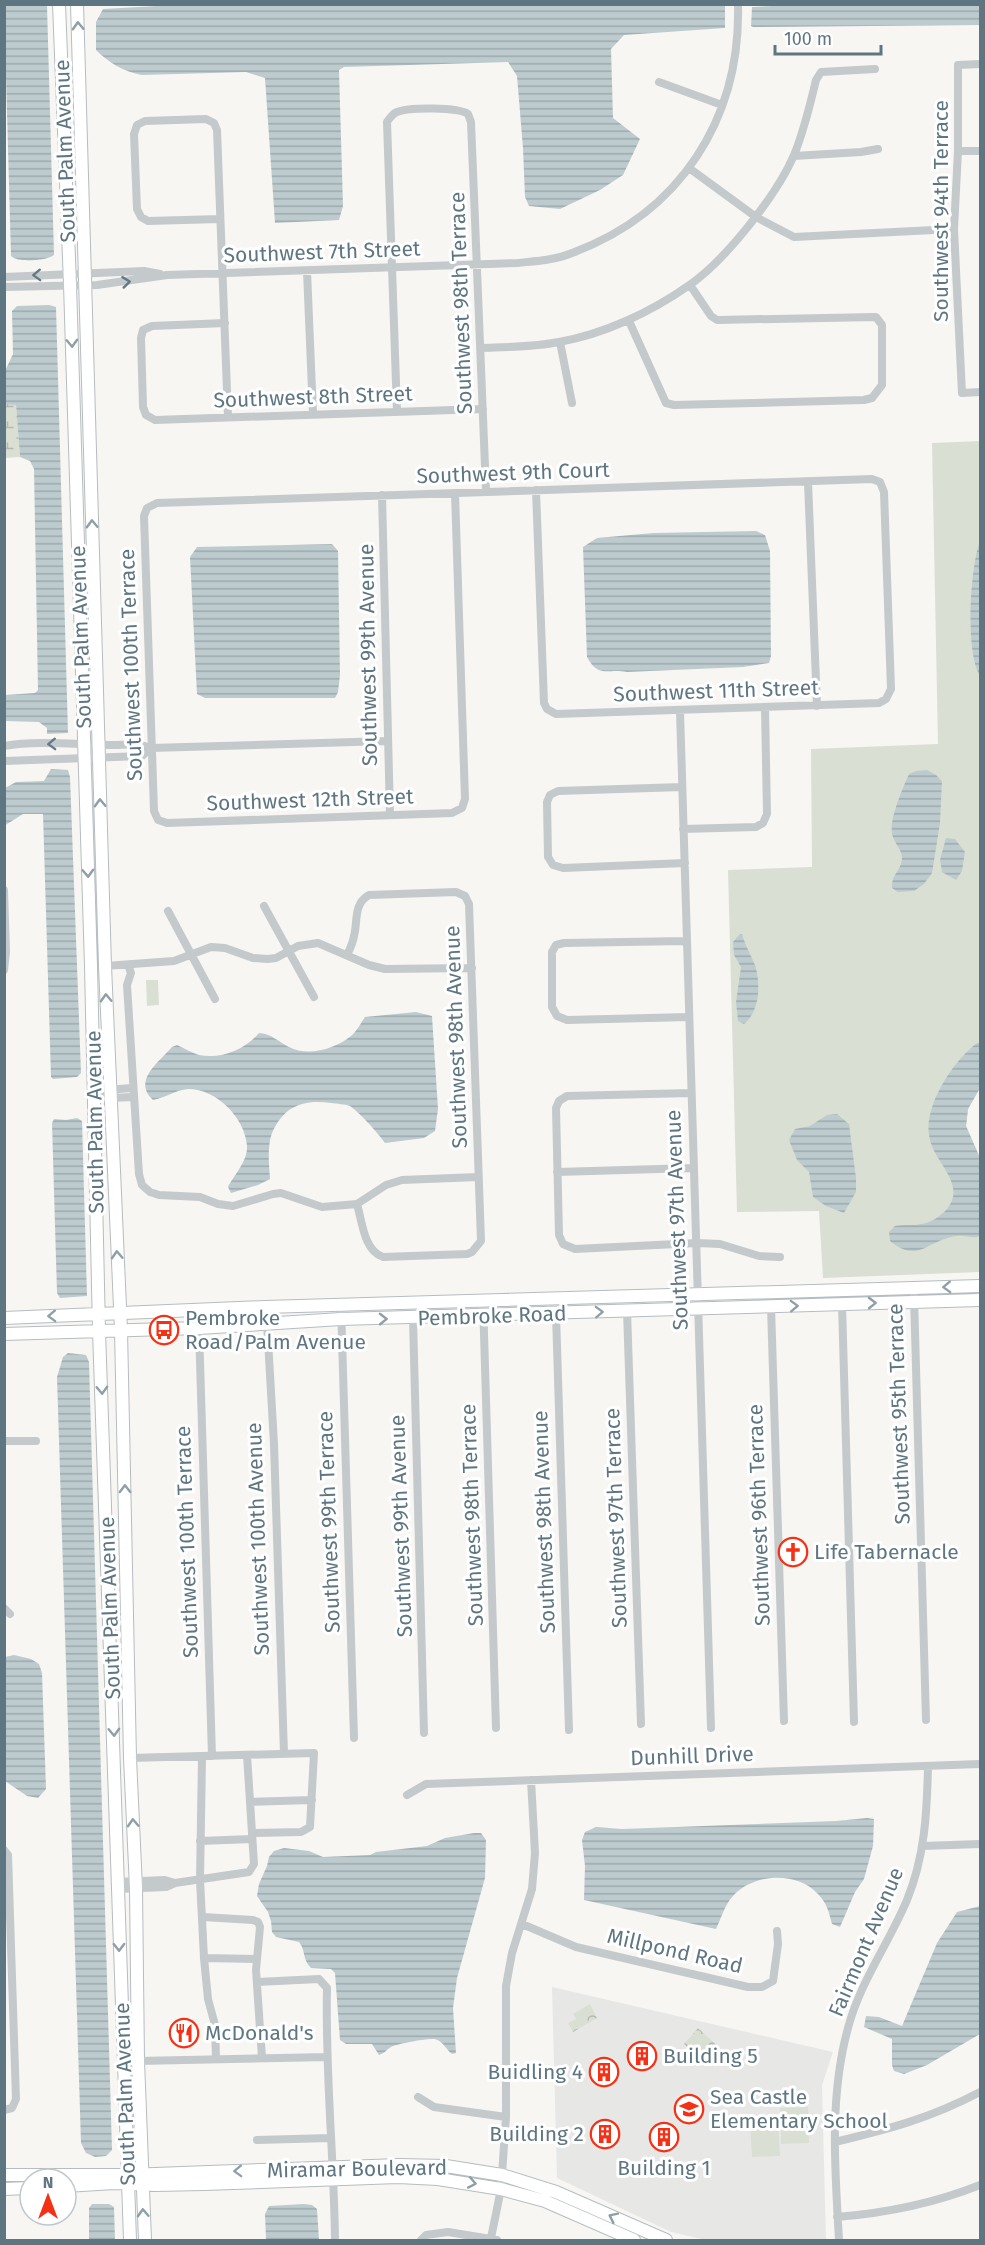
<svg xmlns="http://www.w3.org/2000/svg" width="985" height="2245" font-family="'Fira Sans',sans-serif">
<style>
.built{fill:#e7e8e6}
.grass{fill:#d9dfd3}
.wetland{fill:url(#wetland-marsh)}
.park{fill:url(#park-crowns)}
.water{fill:url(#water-rules)}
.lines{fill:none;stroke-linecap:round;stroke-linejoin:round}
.secondary-casing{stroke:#b5bdc0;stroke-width:14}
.street{stroke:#c4c9cc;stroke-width:8}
.secondary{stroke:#fff;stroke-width:12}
.oneway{stroke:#8e9fa7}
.oneway2{stroke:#637a85}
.labels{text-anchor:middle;stroke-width:6;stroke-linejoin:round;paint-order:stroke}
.street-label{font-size:21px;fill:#5e7681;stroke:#fff}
.poi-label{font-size:21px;fill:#5e7681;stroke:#fff;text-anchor:start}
</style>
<defs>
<pattern id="wetland-marsh" width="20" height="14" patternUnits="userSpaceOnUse" patternTransform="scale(1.5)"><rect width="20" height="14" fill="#d9dfd3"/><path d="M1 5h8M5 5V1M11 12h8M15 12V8" fill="none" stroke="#b3b9b1"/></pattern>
<pattern id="park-crowns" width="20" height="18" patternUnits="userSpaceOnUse" patternTransform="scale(1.5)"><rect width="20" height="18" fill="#d9dfd3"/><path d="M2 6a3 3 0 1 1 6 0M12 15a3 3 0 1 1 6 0" fill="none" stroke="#b3b9b1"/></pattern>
<pattern id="water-rules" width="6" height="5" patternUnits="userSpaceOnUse" patternTransform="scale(1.5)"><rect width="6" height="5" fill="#bdcbce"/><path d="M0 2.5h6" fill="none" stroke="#9da9ad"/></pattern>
</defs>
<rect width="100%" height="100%" fill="#f7f6f3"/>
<path class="built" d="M552,1987l281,65 -11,33 4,155h-120l-35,-8 -114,-54z"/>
<path class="grass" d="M980,441v647l-12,21 -2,17 14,32v114l-157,6 -4,-67 -82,1 -9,-342 84,-3 -1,-118 127,-5 -6,-301z
M146,980h12l1,25 -12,1z
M808,2107l1,36 -28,1 -1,-36z
M778,2122l2,34 -28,1 -2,-34z"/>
<path class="wetland" d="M8,403l8,2 4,52 -15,1 -1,-54z"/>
<path class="park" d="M590,2004l7,14 -24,14 -5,-9 8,-4 -3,-5z
M698,2028l25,23 -15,16 -4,-4 3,-5 -10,-9 -4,3 -9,-8z"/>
<path class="water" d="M193,4h532v24l-101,7 -13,14 2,69 27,21 -17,36 -23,15 -40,19 -31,-3 -4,-9 -2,-49 -6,-72 -9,-14 -164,5 -5,3 4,136 -4,14 -64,3 -10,-145 -19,-6 -104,3c-18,-3 -34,-13 -46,-25v-28l7,-13z
M818,4l162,1v20l-227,2 -2,-1 1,-19z
M4,5h43l7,250c-8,6 -36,8 -43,1z
M49,305l7,2 12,426 -21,1v-6l-8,-6 -34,-1v-26l30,-2 3,-3 -4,-221 -4,-8 -10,-4 -4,-52 -11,-1v-33l8,-17 -1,-43 5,-5z
M756,531l9,4 5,16 1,105 -2,7 -26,4 -116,5c-20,-4 -28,7 -40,-15l-4,-110 14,-9 56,-5z
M980,541v135c-15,-24 -10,-108 0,-135z
M332,544l6,7 2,124 -2,17 -3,6h-130l-8,-4 -7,-137 7,-10z
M51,769l17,1 2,7 11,296 -4,4 -24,2 -2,-2 -8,-263h-20l-19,12 1,-38 11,-6 28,-1z
M927,770l9,5 6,6 -2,42 -8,50 -8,11 -10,7 -16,1 -6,-4c-1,-14 10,-18 10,-30 0,-8 -7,-14 -9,-21 -6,-14 10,-49 16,-63l7,-3z
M946,838l9,1 10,13 -3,19 -6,9 -14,-8 -2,-12z
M742,934c3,11 9,21 13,31 6,19 5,46 -11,59l-6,-3 -2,-19 5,-35 -7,-12 -1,-13 6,-7z
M416,1012l16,4 6,93 -3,22 -11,7 -39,5c-6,-9 -27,-32 -35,-37 -5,-2 -13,-2 -19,-3 -28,-4 -47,3 -59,30 -5,13 -3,32 -2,46l-12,6 -27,8 -3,-6c6,-12 20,-26 19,-41 -2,-28 -30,-57 -59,-57 -13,1 -23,9 -35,11 -21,-19 6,-38 19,-53l5,-2c7,3 15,8 22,10 23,4 45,-5 60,-22 11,0 20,9 30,14 19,10 46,2 62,-11 6,-5 10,-13 14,-19z
M977,1043h3v45l-12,21 -2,17 14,32v78c-8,3 -15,-1 -23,0 -29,3 -38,29 -67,5l-1,-9 6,-6c9,-2 18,0 27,-2 8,-1 19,-8 24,-14 23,-26 -14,-48 -17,-75 -5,-30 25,-75 48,-92z
M837,1114l12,10 7,54v14l-12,21 -18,-7 -13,-9 -4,-25 -12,-12 -8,-20 6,-11 15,-3 17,-11z
M77,1118l5,3 5,175 -27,2 -3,-5 -5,-170 2,-4 12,1z
M68,1353l18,2 3,7 23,788 -6,6 -11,1 -9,-4 -5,-10 -24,-766 6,-20z
M14,1655l17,4 8,5 3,9 4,116 -8,9 -11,-2 -22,-15v-124z
M867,1818l7,1 -1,27 -9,33 -9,13 -15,35 -8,-3c-3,-11 -5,-21 -14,-30 -21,-23 -64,-21 -85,2 -8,8 -12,23 -17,33l-132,-29 1,-34 -3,-26 3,-8 11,-5 26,2 214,-8z
M474,1833h7l5,7 -1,38 -28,100 -4,30 3,45 -4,1c-6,-4 -9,-14 -18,-15 -6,-1 -39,5 -43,8 -5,3 -6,6 -12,8l-7,-11h-26l-6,-4 -5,-67 -4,-4 -20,-1c-9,-9 -5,-17 -12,-26l-23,-5 -4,-5 -1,-11 -3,-9 -11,-16 2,-12 8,-18 2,-9 5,-6 10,-3 25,3 14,6 47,-2 6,-3 51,-6 18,-8z
M980,1906v128l-53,31 -23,9 -10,-3 -2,-6v-26l-28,-12 2,-11 13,1 23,9 35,-83 20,-31z
M92,2204h17l5,3 1,33h-26v-32z
M304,2204l8,1 5,4 2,31h-53l-1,-26 4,-8z"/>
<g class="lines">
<g class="secondary-casing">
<path id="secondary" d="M59,4l11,280 21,682 8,365 31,909
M77,4l28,962 16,364 9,428 6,130 2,173 7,179
M4,1318l261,-11 715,-21
M4,1334l195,-6 142,-9 639,-19
M4,2175h124l271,-10 47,1 56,9 54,17 110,48
M66,2186l48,-3 41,2 49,-1 194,-7 40,2 63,10 44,12 89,39
M4,2189l26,-1"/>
</g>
<path class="street" d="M980,64l-22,1v86l-4,78 8,164 18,-1
M659,82l63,23
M958,151h22
M794,156l67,-4 17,-3
M689,168l67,49 38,20 160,-8
M220,219l-72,2 -7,-4 -4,-8 -3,-75 3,-9 8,-4 61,-2 8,4 3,7 11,287
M307,271l6,143
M4,277l140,-6 16,3
M4,287l93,-2 70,-10 351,-12c18,-2 37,-3 54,-10 108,-40 169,-134 166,-249
M629,321l37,82 8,2 190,-5 8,-2 10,-13v-60l-6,-8 -159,3 -6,-4 -21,-31
M225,323l-73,3 -9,4 -2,8 2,69 3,8 9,5 328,-11
M560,342l12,61
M481,348c26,-1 53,-1 78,-6 45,-8 92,-30 129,-56 36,-24 89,-91 106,-131 10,-24 16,-50 22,-75l5,-8 54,-3
M397,412l-10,-290c3,-4 5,-8 10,-10 12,-5 61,-5 71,2l3,8 15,369
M808,482l9,224
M455,493l10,306 -3,9 -10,5 -285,10 -9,-3 -4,-9 -10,-295 3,-8 10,-5 715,-24 8,3 4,10 7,197 -5,10 -7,4 -323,11 -9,-5 -3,-6 -8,-213
M382,495l8,320
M680,711l31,1017
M4,746c36,-6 74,-1 110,-1 13,0 24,-2 37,3l237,-7
M4,761l138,-5 9,-8
M682,787l-124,4 -8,4 -3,7 1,55 5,8 10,3 122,-5
M683,829l73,-2 7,-4 4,-9 -2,-106
M4,890l2,62 -2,18
M264,906l50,91
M168,911l47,88
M686,941l-122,2 -8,2 -4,7v55l5,9 10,4 122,-3
M347,955c3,-6 6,-13 7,-19 4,-15 -1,-32 15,-41l87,-3 9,4 4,8 12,337 -9,11 -5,2 -84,3c-19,-6 -21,-36 -26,-53
M128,965l3,8 -4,12 12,189 3,11 8,7 9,3 41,2 18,7 15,2 40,-12 8,-1 41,14 35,-3 29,-19 16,-5 76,-3
M105,966l69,-5 37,-14 14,1 28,10 15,1 8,-1 22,-12 20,-3 51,22 16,4 87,-1
M106,1090l26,-2
M691,1093l-124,3 -8,5 -3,7 3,127 4,9 12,5 122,-6 23,1 39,12 21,1
M94,1094l16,4 23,-1
M557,1172l136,-4
M914,1297l12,423
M483,1301l13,427
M842,1304l12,418
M341,1305l13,433
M771,1307l13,414
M627,1311l14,413
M556,1314l13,416
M413,1319l11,414
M267,1323l7,121 10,310
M199,1328l13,428
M4,1441h32
M4,1608l6,6
M202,1757l-2,123 4,78 4,41 7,26 1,34
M130,1758l184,-5 -4,74 -9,5 -49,1
M407,1795l19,-11 554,-20
M250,1802l62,-2
M200,1841l52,-2
M922,1846l58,-2
M4,1850l4,5 8,244 -4,9 -8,2
M117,1882l48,-2 10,3
M117,1889l49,-2 9,-4 74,-11 5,-8 -7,-109
M203,1917l50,3 5,2 2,5 -4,43 6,88
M522,1924l54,23 172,40h14l11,-6 5,-37 -1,-13
M204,1958l53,1
M257,1982l62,-3 8,9c-2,85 7,168 8,252
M138,2061l189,-4
M418,2097l16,10 72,10
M257,2140l74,-2
M835,2142c54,-13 96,-24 145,-50
M837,2217c49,-4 98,-14 143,-32
M491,2238l10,-49 5,-72v-131l6,-33 20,-64 3,-36 -4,-73
M421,2240l5,-5 22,-3 49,8
M839,2240c-4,-70 -10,-143 9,-212 12,-46 41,-85 59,-128 18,-44 20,-88 21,-134"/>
<use href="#secondary" class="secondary"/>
</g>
<defs><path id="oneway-chevron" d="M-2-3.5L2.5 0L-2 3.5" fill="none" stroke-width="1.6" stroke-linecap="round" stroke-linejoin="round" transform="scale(1.5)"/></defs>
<g class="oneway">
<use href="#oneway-chevron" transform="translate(78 26) rotate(-92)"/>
<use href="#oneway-chevron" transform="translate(72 343) rotate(88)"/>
<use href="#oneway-chevron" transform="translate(92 524) rotate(-92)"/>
<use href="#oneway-chevron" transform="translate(100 803) rotate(-92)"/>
<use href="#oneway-chevron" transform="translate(88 873) rotate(88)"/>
<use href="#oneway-chevron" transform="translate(106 998) rotate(-92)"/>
<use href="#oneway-chevron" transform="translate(117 1255) rotate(-93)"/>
<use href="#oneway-chevron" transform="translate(947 1287) rotate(178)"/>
<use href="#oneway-chevron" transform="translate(872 1303) rotate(-1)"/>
<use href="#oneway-chevron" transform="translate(794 1306) rotate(-2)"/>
<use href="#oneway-chevron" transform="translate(599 1312) rotate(-2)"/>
<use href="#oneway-chevron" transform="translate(52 1316) rotate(178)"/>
<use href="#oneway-chevron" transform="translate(383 1319) rotate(-1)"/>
<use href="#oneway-chevron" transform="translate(102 1390) rotate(88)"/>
<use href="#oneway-chevron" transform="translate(125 1489) rotate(-91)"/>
<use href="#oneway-chevron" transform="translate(114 1732) rotate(88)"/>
<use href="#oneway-chevron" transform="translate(133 1823) rotate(-93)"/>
<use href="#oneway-chevron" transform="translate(119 1947) rotate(89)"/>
<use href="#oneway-chevron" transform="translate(238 2171) rotate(178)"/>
<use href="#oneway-chevron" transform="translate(472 2183) rotate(11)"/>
<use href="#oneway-chevron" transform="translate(143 2213) rotate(-93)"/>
<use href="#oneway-chevron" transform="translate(613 2217) rotate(-154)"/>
</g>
<g class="oneway2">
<use href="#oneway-chevron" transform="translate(37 275) rotate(178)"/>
<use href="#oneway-chevron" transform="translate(126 282) rotate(-7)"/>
<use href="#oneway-chevron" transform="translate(52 744) rotate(178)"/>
</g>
<defs>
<g id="bus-ring" transform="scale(1.5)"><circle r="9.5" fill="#fff" stroke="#f53115" stroke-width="1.5"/><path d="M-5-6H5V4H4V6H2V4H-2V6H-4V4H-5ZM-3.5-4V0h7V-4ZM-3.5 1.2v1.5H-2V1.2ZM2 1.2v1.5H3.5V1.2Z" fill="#f53115"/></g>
<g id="church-ring" transform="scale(1.5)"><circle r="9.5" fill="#fff" stroke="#f53115" stroke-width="1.5"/><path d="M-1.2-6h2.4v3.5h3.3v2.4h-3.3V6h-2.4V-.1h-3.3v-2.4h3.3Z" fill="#f53115"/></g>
<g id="restaurant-ring" transform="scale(1.5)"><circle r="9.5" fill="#fff" stroke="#f53115" stroke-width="1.5"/><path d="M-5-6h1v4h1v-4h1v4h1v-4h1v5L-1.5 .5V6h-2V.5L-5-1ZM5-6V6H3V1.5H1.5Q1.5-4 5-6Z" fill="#f53115"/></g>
<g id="building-ring" transform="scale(1.5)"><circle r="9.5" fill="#fff" stroke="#f53115" stroke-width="1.5"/><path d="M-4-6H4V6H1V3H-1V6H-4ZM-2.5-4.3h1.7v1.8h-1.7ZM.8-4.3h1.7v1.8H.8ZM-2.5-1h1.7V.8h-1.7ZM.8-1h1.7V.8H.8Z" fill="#f53115"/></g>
<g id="school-ring" transform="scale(1.5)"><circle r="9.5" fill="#fff" stroke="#f53115" stroke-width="1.5"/><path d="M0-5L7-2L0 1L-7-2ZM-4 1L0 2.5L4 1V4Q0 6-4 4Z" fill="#f53115"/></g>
</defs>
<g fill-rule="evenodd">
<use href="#bus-ring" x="164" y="1330"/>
<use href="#church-ring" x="793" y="1552"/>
<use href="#restaurant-ring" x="184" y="2033"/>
<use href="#building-ring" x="642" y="2056"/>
<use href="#building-ring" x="604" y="2072"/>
<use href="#school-ring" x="689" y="2109"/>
<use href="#building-ring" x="605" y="2134"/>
<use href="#building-ring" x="664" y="2137"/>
</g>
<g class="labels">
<g class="street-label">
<text transform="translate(65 151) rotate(-92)" y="7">South Palm Avenue</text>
<text transform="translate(941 211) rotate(-90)" y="7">Southwest 94th Terrace</text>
<text transform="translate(322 252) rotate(-2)" y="7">Southwest 7th Street</text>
<text transform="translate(461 303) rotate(-92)" y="7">Southwest 98th Terrace</text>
<text transform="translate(313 397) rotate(-2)" y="7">Southwest 8th Street</text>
<text transform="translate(513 473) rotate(-2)" y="7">Southwest 9th Court</text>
<text transform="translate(81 637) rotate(-92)" y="7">South Palm Avenue</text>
<text transform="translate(368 655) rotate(-91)" y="7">Southwest 99th Avenue</text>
<text transform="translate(131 665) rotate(-92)" y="7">Southwest 100th Terrace</text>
<text transform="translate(716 691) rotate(-2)" y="7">Southwest 11th Street</text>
<text transform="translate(310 800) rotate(-2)" y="7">Southwest 12th Street</text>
<text transform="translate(456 1037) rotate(-92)" y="7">Southwest 98th Avenue</text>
<text transform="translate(95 1122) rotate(-91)" y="7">South Palm Avenue</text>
<text transform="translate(677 1220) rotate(-92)" y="7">Southwest 97th Avenue</text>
<text transform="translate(492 1316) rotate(-2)" y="7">Pembroke Road</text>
<text transform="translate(899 1414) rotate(-92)" y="7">Southwest 95th Terrace</text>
<text transform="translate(472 1515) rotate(-92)" y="7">Southwest 98th Terrace</text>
<text transform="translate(759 1515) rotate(-92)" y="7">Southwest 96th Terrace</text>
<text transform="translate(616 1518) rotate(-92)" y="7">Southwest 97th Terrace</text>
<text transform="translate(329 1522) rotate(-92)" y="7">Southwest 99th Terrace</text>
<text transform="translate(544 1522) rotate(-92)" y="7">Southwest 98th Avenue</text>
<text transform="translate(401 1526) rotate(-92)" y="7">Southwest 99th Avenue</text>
<text transform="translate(258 1539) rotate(-92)" y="7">Southwest 100th Avenue</text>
<text transform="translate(187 1542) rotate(-92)" y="7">Southwest 100th Terrace</text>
<text transform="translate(110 1608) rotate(-92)" y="7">South Palm Avenue</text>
<text transform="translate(692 1756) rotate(-2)" y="7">Dunhill Drive</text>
<text transform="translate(866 1942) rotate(-67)" y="7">Fairmont Avenue</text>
<text transform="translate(675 1951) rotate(13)" y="7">Millpond Road</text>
<text transform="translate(125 2094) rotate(-92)" y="7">South Palm Avenue</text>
<text transform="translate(357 2169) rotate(-1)" y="7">Miramar Boulevard</text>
</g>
<g class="poi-label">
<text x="185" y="1325">Pembroke<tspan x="185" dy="24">Road/Palm Avenue</tspan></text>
<text x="814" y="1559">Life Tabernacle</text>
<text x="205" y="2040">McDonald's</text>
<text x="663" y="2063">Building 5</text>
<text x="583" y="2079" text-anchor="end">Buidling 4</text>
<text x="710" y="2104">Sea Castle<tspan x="710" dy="24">Elementary School</tspan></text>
<text x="584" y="2141" text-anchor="end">Building 2</text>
<text x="664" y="2175" text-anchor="middle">Building 1</text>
</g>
</g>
<rect width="985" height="2245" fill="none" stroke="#5e7681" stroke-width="12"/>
<g transform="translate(48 2197)"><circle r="28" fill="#ffffff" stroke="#bfc8cd" stroke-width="1.5"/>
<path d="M0-4.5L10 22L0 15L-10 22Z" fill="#f53115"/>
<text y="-9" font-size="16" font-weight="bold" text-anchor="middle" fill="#5e7681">N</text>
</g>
<path d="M775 45v9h106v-9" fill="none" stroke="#5e7681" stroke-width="3"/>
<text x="784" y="45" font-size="18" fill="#5e7681" stroke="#ffffff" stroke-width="4.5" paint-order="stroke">100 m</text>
</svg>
